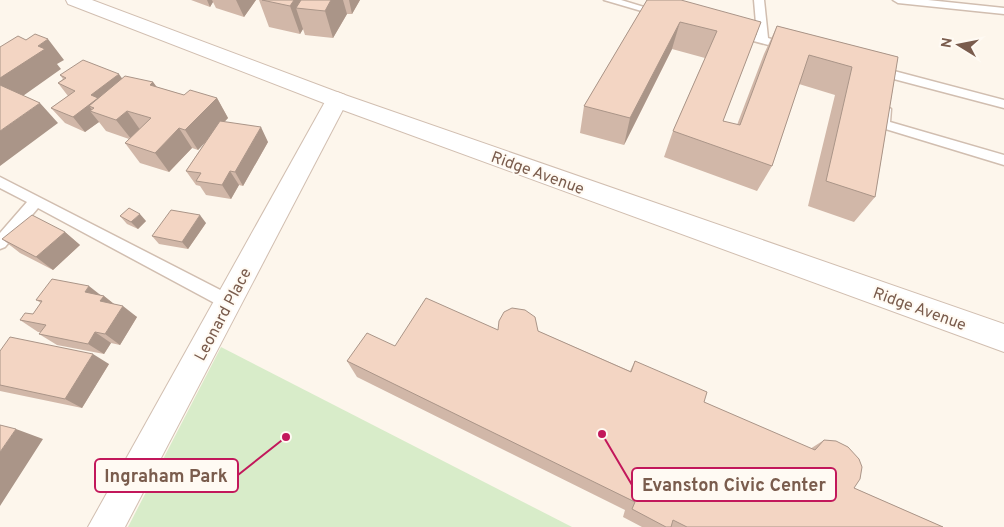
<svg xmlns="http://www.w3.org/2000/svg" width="1004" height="527" font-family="Overpass,sans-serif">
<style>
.green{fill:#d8ecc9}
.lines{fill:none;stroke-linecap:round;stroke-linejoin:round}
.service-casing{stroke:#d1beb0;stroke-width:3}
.minor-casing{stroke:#d1beb0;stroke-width:2}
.tertiary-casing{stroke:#d1beb0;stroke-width:2}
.service{fill:#fff;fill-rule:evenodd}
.minor{fill:#fff;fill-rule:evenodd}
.tertiary{fill:#fff;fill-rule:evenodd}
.wall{fill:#d1b7a8}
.shaded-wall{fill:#aa9588}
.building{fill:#f3d5c3;stroke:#aa9588}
.labels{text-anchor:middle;stroke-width:4;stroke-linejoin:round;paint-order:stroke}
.street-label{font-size:16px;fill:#7a5c4d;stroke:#fffaf3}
.leader{fill:none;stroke:#c2185b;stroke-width:2}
.callout-dot{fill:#c2185b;stroke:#fffaf3;stroke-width:2}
.callout{fill:#fffaf3;stroke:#c2185b;stroke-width:2}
.callout-label{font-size:18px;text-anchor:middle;font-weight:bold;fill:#7a5c4d}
</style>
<rect width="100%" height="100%" fill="#fdf6ec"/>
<path class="green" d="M221,347l351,180h-444z"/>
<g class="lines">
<g class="service-casing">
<path id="service" d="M604,0h17l46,14 -5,3z
M754,0h10l4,38 23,7v4l-4,1 -56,-15 -1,-2 5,-3 22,5z
M893,0h35l76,8v6l-106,-11z
M875,66l129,34v8l-133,-35v-6z
M885,105l6,4 -1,13 114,33v10l-125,-38 -2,-3 2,-15z
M0,177l234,120 2,5 -2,5 -6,2 -6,-2 -184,-99 -33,39 -5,2v-16l27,-31 -27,-14z"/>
</g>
<g class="minor-casing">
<path id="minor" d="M337,92l8,3 3,5 -223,427h-37l238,-427 3,-5z"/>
</g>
<g class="tertiary-casing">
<path id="tertiary" d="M66,0h26l253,95 659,229v28l-675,-247 -261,-101z"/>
</g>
<use href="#service" class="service"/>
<use href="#minor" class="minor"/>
<use href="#tertiary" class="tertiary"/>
</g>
<path class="wall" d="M191,0h65l-12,17 -28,-9 -3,-6 -3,5z
M259,0h101l-8,14h-5l-14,24 -28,-3 -2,-6 -3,5 -31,-7z
M647,0l114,22 -38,99 14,4 27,-71 13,-28 121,31 -23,140 -21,25 -46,-16 27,-111 -36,-11 -27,82 -15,25 -93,-34 9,-26 32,-73 -33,-9 -48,96 -44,-12 4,-27z
M60,75l62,3 31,4 4,5 27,8 33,3 11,20 -4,4 44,20 -25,44 -4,-1 -8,14 -25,-4 -6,-9 -4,-1 -10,-14 20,-30 -8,9 -6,-2 -23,24 -29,-9 -15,-20 4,-4 -23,-8 -7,-9 -14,10 -20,-9 -14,-15 17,-12 -10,-13 5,-4z
M120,216l26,5 -8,8 -11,-5z
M206,223l-18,26 -29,-5 -7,-8z
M65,232l15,13 -27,25 -33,-17 -18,-14z
M100,295l4,1 10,8 23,13 -17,28 -9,-2 -7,11 -47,-9 -18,-11 2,-2h-3l-18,-12 13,-6 8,-11 -5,-3z
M498,330l40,1 92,40 5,-10 69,41 106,47 14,-9 30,48 89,39h-301l-19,-10 2,-7 -268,-133 -10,-16 48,-15z
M0,351l109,13 -27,44 -82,-17z"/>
<path class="shaded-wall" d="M207,0h5l1,2 -3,5z
M236,0h20l-12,17z
M294,0h27l-25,8 7,21 -3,5 -10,-28z
M331,0h12l4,14 -14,24 -8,-27z
M349,0h11l-8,14z
M680,22l-8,27 -48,96 6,-27z
M48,39l16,21 -7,4 4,5 -48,34 -13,-14v-11l38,-32z
M119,74l11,16 -36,18 -5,-2 5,6 -4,-1 9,11 -14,10 -12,-15 18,-22z
M153,82l14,20 -17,-17z
M217,98l11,20 -30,32 -13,-20z
M40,103l18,20 -58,43v-35z
M127,111l14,20 -9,9 -16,-20z
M261,127l7,15 -25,44 -8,-14z
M179,128l13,20 -23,24 -14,-19z
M230,171l9,14 -8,14 -9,-14z
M140,214l6,7 -8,8 -7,-7z
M200,215l6,8 -18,26 -6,-7z
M65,232l15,13 -27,25 -17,-13z
M89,286l14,11 1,-1 15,12 -4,5 -30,-21z
M123,306l14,11 -17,28 -15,-11z
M95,332l16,11 -7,11 -16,-10z
M93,354l16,10 -27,44 -17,-9z
M16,429l27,10 -43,67v-54z"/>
<path class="building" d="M262,0h32l-4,6z
M301,0h30l-6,11 -29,-3z
M647,0h34l80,22 -38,99 17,4 37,-99 121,31 -23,140 -49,-16 26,-114 -43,-12 -37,111 -99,-35 44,-100 -37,-9 -50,96 -46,-12z
M35,34l13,5 -10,7 7,3 -45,29v-31l18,-11 8,4z
M83,60l36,14 -28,21 7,3 -25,19 -22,-9 24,-17 -17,-8 8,-5 -6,-3z
M125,76l28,6 -3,3 34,10 6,-5 27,8 -32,32 -6,-2 -24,25 -30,-10 26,-25 -24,-7 -11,9 -26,-9 4,-3 -5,-2z
M0,85l40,18 -40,28z
M220,121l41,6 -26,45 -5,-1 -8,14 -26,-4 5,-8 -15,-2z
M129,208l11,6 -9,8 -11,-6z
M171,210l29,5 -18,27 -30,-6z
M32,215l33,17 -29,25 -34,-18z
M52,279l37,7 -4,6 19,4 -4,5 23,5 -18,28 -10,-2 -7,12 -49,-10 7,-9 -26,-5 5,-7 8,1 9,-13 -6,-1z
M426,298l72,32 1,-9 5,-9 8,-4 13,2 10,7 3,14 93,41 4,-11 72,31 -3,10 111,48 9,-10 12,1 12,6 11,12 3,8 -2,12 -6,9 89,39h-256l-14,-7 -2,7h-5l-34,-18 3,-7 -288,-141 20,-28 28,13z
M10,337l83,17 -28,45 -65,-14v-34z
M0,425l16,4 -16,23z"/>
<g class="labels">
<g class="street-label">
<text transform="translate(538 172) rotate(20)" y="6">Ridge Avenue</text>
<text transform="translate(920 308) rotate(20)" y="6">Ridge Avenue</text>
<text transform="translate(222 314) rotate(-62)" y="6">Leonard Place</text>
</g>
</g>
<path class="leader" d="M286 437L238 475M602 434L632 485"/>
<g class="callout-dot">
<circle cx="286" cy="437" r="5"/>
<circle cx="602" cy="434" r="5"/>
</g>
<g class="callout">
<rect x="95" y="459" width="143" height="33" rx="5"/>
<rect x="632" y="468" width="204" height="33" rx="5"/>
</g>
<g class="callout-label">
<text x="166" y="482">Ingraham Park</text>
<text x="734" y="491">Evanston Civic Center</text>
</g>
<g transform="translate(959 45) rotate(280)" stroke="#fffaf3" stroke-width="4" paint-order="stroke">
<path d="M0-4L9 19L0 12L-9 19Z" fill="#7a5c4d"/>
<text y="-8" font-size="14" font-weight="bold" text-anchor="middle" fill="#7a5c4d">N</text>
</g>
</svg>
